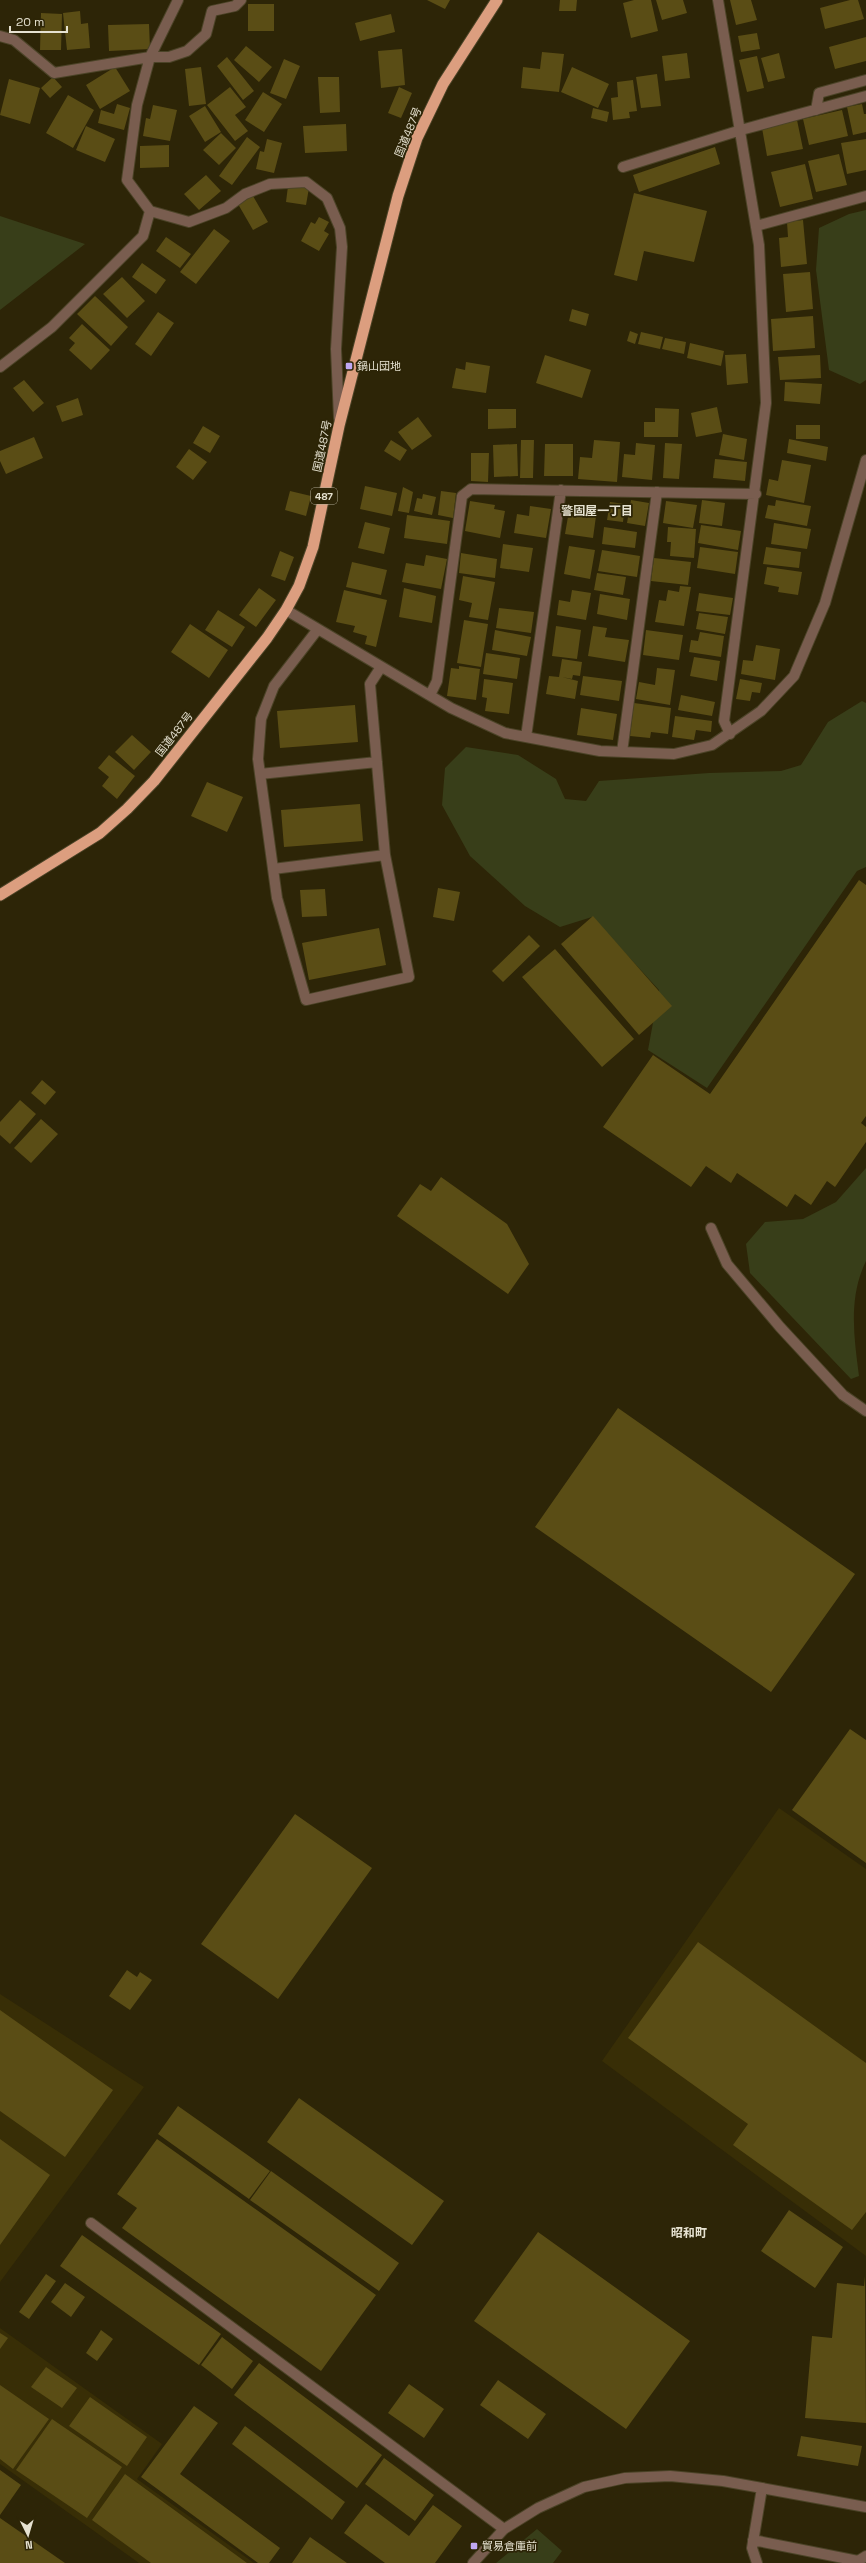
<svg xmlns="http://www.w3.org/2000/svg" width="866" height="2563" font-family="'Space Grotesk','Noto Sans JP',sans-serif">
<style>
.built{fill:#382e06}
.green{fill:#383e19}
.building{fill:#5a4d15}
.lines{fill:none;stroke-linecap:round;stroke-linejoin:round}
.service-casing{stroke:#4b4327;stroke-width:12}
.minor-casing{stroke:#4b4327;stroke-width:12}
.tertiary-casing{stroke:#4b4327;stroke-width:12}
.trunk-casing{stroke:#4b4327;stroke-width:13}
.service{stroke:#795d4f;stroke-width:10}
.minor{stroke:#795d4f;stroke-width:10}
.tertiary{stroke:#795d4f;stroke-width:10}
.trunk{stroke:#dc9e7f;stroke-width:11}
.poi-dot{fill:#c0a8f3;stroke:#2d2507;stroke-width:1.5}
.labels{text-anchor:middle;stroke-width:3.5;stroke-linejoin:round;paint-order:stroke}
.shield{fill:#2d2507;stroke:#aea994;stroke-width:1}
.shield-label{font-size:10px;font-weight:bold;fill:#e6e2d1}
.street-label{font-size:11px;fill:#e6e2d1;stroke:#2d2507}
.poi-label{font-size:11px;fill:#e6e2d1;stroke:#2d2507;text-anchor:start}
.neighbourhood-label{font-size:12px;font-weight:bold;fill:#e6e2d1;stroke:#2d2507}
</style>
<rect width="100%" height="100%" fill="#2d2507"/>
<path class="built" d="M779,1808l87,61v387l-264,-195z
M0,1994l144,93 -144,195z
M0,2328l162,116 -25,35 117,84h-115l-139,-99z"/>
<path class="green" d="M866,210v170l-6,4 -31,-14 -13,-100 3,-42 30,-14z
M0,216l85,28 -85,66z
M862,701l4,2v164l-9,4 -150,217 -59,-38 11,-60 -67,-73 -32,10 -35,-21 -55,-50 -28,-51 3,-37 21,-21 52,8 38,24 9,20 21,2 13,-20 110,-8 72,-2 20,-6 27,-43z
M866,1168v93c-18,37 -12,76 -7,115l-8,3 -101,-106 -4,-29 19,-22 38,-3 33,-17z
M537,2529l25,22 -9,12h-57z"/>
<path class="building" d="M427,0h23l-5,9z
M560,0h17l-1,11h-17z
M634,0h17l7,31 -27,7 -8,-35z
M656,0h27l4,13 -25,7z
M730,0h21l6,20 -21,5z
M850,0h8l6,19 -39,10 -5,-21z
M248,4h26v27h-26z
M80,11l1,13 7,-1 2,25 -23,2 -4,-37z
M41,13l21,1 -1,36h-21z
M391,14l4,18 -35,9 -5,-18z
M149,24l1,25 -41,2 -1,-26z
M757,33l3,16 -19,3 -3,-16z
M866,37v24l-31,8 -6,-22z
M246,46l26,21 -13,15 -25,-22z
M402,49l3,36 -24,3 -3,-37z
M542,52l22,2 -5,38 -38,-4 2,-21 17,2z
M687,53l3,25 -25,3 -3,-25z
M779,53l6,25 -17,4 -7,-24z
M757,56l7,32 -17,4 -8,-32z
M227,57l27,34 -11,9 -26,-34z
M284,59l16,7 -14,33 -16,-6z
M115,67l15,24 -30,18 -14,-24z
M201,67l5,37 -17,2 -4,-37z
M572,67l37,17 -11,24 -37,-16z
M657,74l4,32 -20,2 -5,-31z
M53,77l9,10 -12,11 -9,-10z
M318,77h21l1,35 -20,1z
M9,79l31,9 -10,36 -30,-9z
M633,80l4,31 -8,1 1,6 -17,2 -2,-22 7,-1 -1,-15z
M230,87l16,20 -11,8 13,16 -13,10 -28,-36z
M399,87l13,6 -11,25 -13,-5z
M263,92l19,12 -18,28 -19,-12z
M68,95l26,15 -21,38 -27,-15z
M117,104l13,4 -6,22 -26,-7 3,-13 13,4z
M862,104l2,10h2v18l-13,3 -6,-28z
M153,105l24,5 -7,31 -27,-5 3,-18 4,1z
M205,106l16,26 -16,10 -16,-26z
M593,108l16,4 -2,10 -16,-4z
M842,110l6,26 -39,9 -6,-26z
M797,120l6,29 -36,7 -5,-28z
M346,124l1,27 -42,2 -2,-27z
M86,126l29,13 -10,23 -29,-12z
M221,133l15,15 -17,17 -16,-15z
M247,137l13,10 -28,38 -13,-9z
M267,139l15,4 -8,30 -18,-4 4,-18 4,1z
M866,139v31l-19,4 -6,-31z
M169,145v22l-29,1v-22z
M715,147l5,17 -81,28 -6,-17z
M839,154l8,31 -31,7 -8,-31z
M805,164l8,35 -33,8 -9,-35z
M206,175l15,16 -22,19 -15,-16z
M288,186l21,2 -3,17 -20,-3z
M634,193l73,18 -13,51 -50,-11 -7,30 -23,-6z
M253,196l15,26 -15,8 -15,-26z
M319,217l10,5 -5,9 5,3 -10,17 -18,-10 10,-19 4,2z
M803,220l4,44 -26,3 -2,-29 9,-1 -1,-15z
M214,229l16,12 -34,43 -16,-12z
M166,237l25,17 -11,14 -24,-17z
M142,263l24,17 -10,14 -24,-17z
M810,272l3,37 -27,3 -3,-38z
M122,277l23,24 -18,17 -24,-24z
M95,296l33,31 -17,19 -34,-32z
M572,309l17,5 -3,12 -17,-5z
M158,312l16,11 -23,33 -16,-12z
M813,316l2,32 -42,3 -2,-32z
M82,324l28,26 -19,20 -22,-20 6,-7 -6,-5z
M630,331l8,3 -3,10 -8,-3z
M641,332l22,5 -3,12 -22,-5z
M665,338l21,4 -2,12 -22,-5z
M690,343l34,8 -3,15 -34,-8z
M746,354l2,29 -21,2 -2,-30z
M545,355l46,15 -9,28 -46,-15z
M820,355l1,23 -41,2 -2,-23z
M466,362l24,4 -4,27 -34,-5 4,-20 9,2z
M24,380l20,23 -11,9 -20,-24z
M785,382l37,2 -2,20 -36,-3z
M78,398l5,17 -21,7 -6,-16z
M717,407l5,25 -26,5 -5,-24z
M655,408l24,1 -1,28h-34v-15h11z
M488,409h28v19l-28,1z
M418,417l14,19 -20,14 -14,-18z
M796,425h24v14h-24z
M203,426l17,10 -10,17 -17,-10z
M723,434l24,5 -3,21 -25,-5z
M34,437l9,21 -37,16 -6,-13v-10z
M789,439l39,8 -2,14 -39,-8z
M391,440l16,10 -7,11 -16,-10z
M521,440h13l-1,38h-13z
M594,440l26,2 -3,40 -39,-3 2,-22 12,1z
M636,443l19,2 -3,35 -30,-3 2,-23 11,1z
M665,443l17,1 -3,35 -16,-1z
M517,444l1,32 -24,1 -1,-32z
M545,444h28v32h-29z
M189,449l18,13 -14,18 -17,-13z
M471,453h18l-1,29 -17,-1z
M715,459l32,3 -2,19 -32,-3z
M782,460l29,5 -7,38 -38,-8 3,-16 9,2z
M365,486l32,7 -5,23 -32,-7z
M403,487l10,5 -4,21 -11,-2z
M290,491l21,5 -5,20 -21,-6z
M441,491l15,2 -3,25 -15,-3z
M423,494l13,3 -4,18 -18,-4 3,-13 5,1z
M631,500l18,3 -4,23 -18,-3z
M702,500l23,3 -3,23 -23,-3z
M776,500l35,6 -4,20 -42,-8 3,-13 7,1z
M470,501l25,4 -1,4 11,2 -5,27 -35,-7z
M666,501l31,4 -4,23 -30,-5z
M610,502l15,2 -2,18 -16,-2z
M570,505l27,4 -4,29 -28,-4z
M530,506l21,3 -5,29 -32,-5 3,-19 12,2z
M407,515l43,6 -3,23 -43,-6z
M365,522l25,6 -6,26 -26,-6z
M774,523l37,6 -4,20 -36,-5z
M701,525l40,6 -3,19 -40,-7z
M604,527l33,5 -2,16 -33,-4z
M668,527l28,2 -2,29 -24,-2 1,-14h-4z
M503,544l30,4 -4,24 -29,-4z
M569,546l26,4 -5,29 -26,-5z
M700,547l38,5 -3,22 -38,-6z
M766,547l35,5 -2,16 -36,-4z
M602,550l38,6 -3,21 -39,-6z
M280,551l14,6 -9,24 -14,-5z
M461,553l36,6 -2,19 -36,-5z
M426,555l21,4 -6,30 -39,-7 4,-19 18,3z
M654,558l37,4 -3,23 -37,-4z
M352,562l35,8 -6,25 -35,-8z
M767,567l35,5 -4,23 -20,-3 1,-5 -15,-3z
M597,573l29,4 -3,18 -29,-5z
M463,576l32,6 -7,38 -19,-3 3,-14 -13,-3z
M680,586l11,1 -7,39 -29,-4 4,-22 7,1 2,-11 11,2z
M259,588l17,12 -20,27 -17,-12z
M404,588l32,8 -4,27 -33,-6z
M344,590l43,10 -11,47 -11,-3 2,-8 -14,-4 2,-6 -19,-4z
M572,590l19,3 -5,27 -29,-5 2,-15 11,2z
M699,593l34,5 -3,17 -34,-4z
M600,594l30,5 -3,21 -30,-6z
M499,608l35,4 -3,21 -35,-5z
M218,610l27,17 -13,20 -27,-17z
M699,613l29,4 -3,17 -29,-5z
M464,620l24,4 -7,43 -24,-4z
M190,624l38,26 -19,28 -38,-26z
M556,626l25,4 -4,29 -25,-3z
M593,626l14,2 -2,9 24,3 -4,22 -37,-6z
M495,630l36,7 -4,19 -35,-6z
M646,630l37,5 -4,25 -36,-5z
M700,632l24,4 -3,21 -32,-5 2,-12 7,1z
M756,645l24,4 -5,31 -34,-6 2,-14 10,1z
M486,653l34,5 -3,21 -34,-5z
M694,657l26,4 -3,20 -27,-5z
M562,659l20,3 -2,14 -7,-1 -1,4 -10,-2 16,4 -3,18 -29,-5 3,-18 10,1z
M459,666l21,3 -4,31 -29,-4 4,-28 8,1z
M657,668l18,2 -5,35 -34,-6 3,-17 16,3z
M583,676l39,5 -3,20 -39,-6z
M484,679l29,4 -4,31 -24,-3 2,-13 -5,-1z
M740,679l22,4 -2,10 -8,-1 -2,9 -14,-2z
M681,695l34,7 -3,14 -34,-6z
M634,703l37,5 -3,26 -17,-2 -1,6 -20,-2z
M355,705l3,37 -78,6 -3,-37z
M581,708l36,6 -4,26 -36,-5z
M675,716l37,5 -1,11 -15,-2 -2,10 -22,-3z
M132,735l19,17 -17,18 -19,-18z
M109,755l26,21 -18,23 -15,-13 7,-9 -11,-9z
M207,782l36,15 -16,35 -36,-16z
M360,804l3,37 -79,6 -3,-37z
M859,880l7,5v231l-5,7 5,4v15l-31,45 -8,-6 -16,24 -16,-11 -8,13 -50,-34 -6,10 -25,-17 -15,21 -88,-60 50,-72 57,39z
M438,888l22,4 -6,29 -21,-4z
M325,889l2,27 -25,1 -2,-27z
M593,916l79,90 -33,29 -78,-91z
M379,928l7,37 -77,15 -7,-37z
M529,935l11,11 -37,36 -11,-11z
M555,949l79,90 -32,28 -80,-90z
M42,1080l14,12 -11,13 -14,-12z
M20,1100l16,14 -26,30 -10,-9v-13z
M41,1119l17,15 -27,29 -17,-15z
M441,1177l66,47 22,40 -21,30 -111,-78 23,-32 11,7z
M618,1408l237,166 -84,118 -236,-165z
M850,1729l16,11v123l-74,-53z
M295,1814l77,54 -94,131 -77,-55z
M698,1942l168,121v149l-14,18 -119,-85 15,-21 -120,-86z
M127,1970l10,7 3,-5 12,8 -22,30 -21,-14z
M0,2010l113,80 -48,67 -65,-46z
M299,2098l145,103 -32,44 -145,-103z
M178,2106l92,65 -21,28 -91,-65z
M0,2139l50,36 -50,70z
M157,2139l219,156 -55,76 -199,-143 15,-20 -20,-14z
M271,2171l128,92 -20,28 -129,-91z
M789,2210l54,37 -28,41 -54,-37z
M538,2232l152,109 -64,88 -152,-108z
M82,2235l139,99 -22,31 -139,-99z
M46,2274l10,7 -27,38 -10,-7z
M865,2276l1,147 -61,-5 7,-82 20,2 5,-55 27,3z
M65,2283l20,14 -14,20 -20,-15z
M101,2330l12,9 -16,22 -11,-8z
M0,2333l8,5 -8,11z
M222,2337l31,24 -21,28 -31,-24z
M259,2363l123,92 -25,33 -123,-93z
M46,2367l31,21 -15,20 -31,-21z
M498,2380l48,34 -18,25 -48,-34z
M409,2384l35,25 -20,29 -36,-25z
M0,2385l49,34 -36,50 -13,-10z
M90,2397l57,40 -20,29 -58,-40z
M194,2406l24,17 -38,51 100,74 -11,15h-11l-117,-86z
M52,2419l70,48 -35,51 -71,-48z
M245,2426l100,76 -13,18 -100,-76z
M801,2436l61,10 -4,20 -61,-10z
M384,2458l50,37 -19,26 -50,-37z
M0,2470l21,15 -21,30z
M125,2474l122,89h-96l-59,-43z
M366,2504l43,32 24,-31 29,21 -27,37h-50l-41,-30z
M0,2518l65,45h-65z
M310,2537l37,26h-55z"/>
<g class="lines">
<g class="service-casing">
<path id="service" d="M711,1228l16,36 53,63 63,68 23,16
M753,2540l105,21 8,-5
M757,2563l-5,-15 10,-60"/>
</g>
<g class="minor-casing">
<path id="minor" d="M178,0l-28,57 -13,48 -10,75 23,31 39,11 37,-14 19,-14 25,-10 36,-2 21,16 13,30 2,19 -6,102 3,69
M718,0l41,245 7,158 -42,318 6,13
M0,36l14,4 40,33 96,-16h19l18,-6 19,-17 6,-23 23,-5 6,-6
M816,110l3,-17 47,-13
M623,167l118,-37 125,-34
M756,226l110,-30
M0,367l52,-40 91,-91 7,-25
M286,610l165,98 54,25 95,18 74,3 38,-9 49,-34 33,-35 31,-73 41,-143
M318,629l-44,57 -13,33 -3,40 19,139 29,102 103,-23 -24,-122 -15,-171 11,-17
M430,695l7,-14 25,-185 9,-7 285,5
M526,737l35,-247
M622,752l35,-260
M260,774l117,-12
M273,869l112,-14
M91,2223l413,306"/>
</g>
<g class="tertiary-casing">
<path id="tertiary" d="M473,2563l31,-34 34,-21 46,-21 41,-9 45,-2 53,5 143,26"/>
</g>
<g class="trunk-casing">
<path id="trunk" d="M0,895l100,-62 27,-24 27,-28 113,-143 19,-28 13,-24 14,-39 26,-121 59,-230 19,-58 26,-54 54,-84"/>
</g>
<use href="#service" class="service"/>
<use href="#minor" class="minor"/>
<use href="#tertiary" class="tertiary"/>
<use href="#trunk" class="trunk"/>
</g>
<g class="poi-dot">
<rect x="345" y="362" width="8" height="8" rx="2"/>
<rect x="470" y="2542" width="8" height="8" rx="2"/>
</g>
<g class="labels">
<rect class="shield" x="311" y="488" width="26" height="16" rx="3"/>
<g class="shield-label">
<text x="324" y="500">487</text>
</g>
<g class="street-label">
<text transform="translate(408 132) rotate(-68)" y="4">国道487号</text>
<text transform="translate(322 446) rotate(-78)" y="4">国道487号</text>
<text transform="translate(174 734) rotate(-52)" y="4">国道487号</text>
</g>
<g class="poi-label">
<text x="357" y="370">鍋山団地</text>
<text x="482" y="2550">貿易倉庫前</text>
</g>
<g class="neighbourhood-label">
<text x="597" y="515">警固屋一丁目</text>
<text x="689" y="2237">昭和町</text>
</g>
</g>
<g transform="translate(28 2535) rotate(175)" stroke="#2d2507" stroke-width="3" paint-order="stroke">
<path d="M0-3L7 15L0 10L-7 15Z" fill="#e6e2d1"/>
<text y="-6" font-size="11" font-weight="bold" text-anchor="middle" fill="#e6e2d1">N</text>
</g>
<path d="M10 26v6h57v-6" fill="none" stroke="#e6e2d1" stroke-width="2"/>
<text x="16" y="26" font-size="12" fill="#e6e2d1" stroke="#2d2507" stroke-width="3" paint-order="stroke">20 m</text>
</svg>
